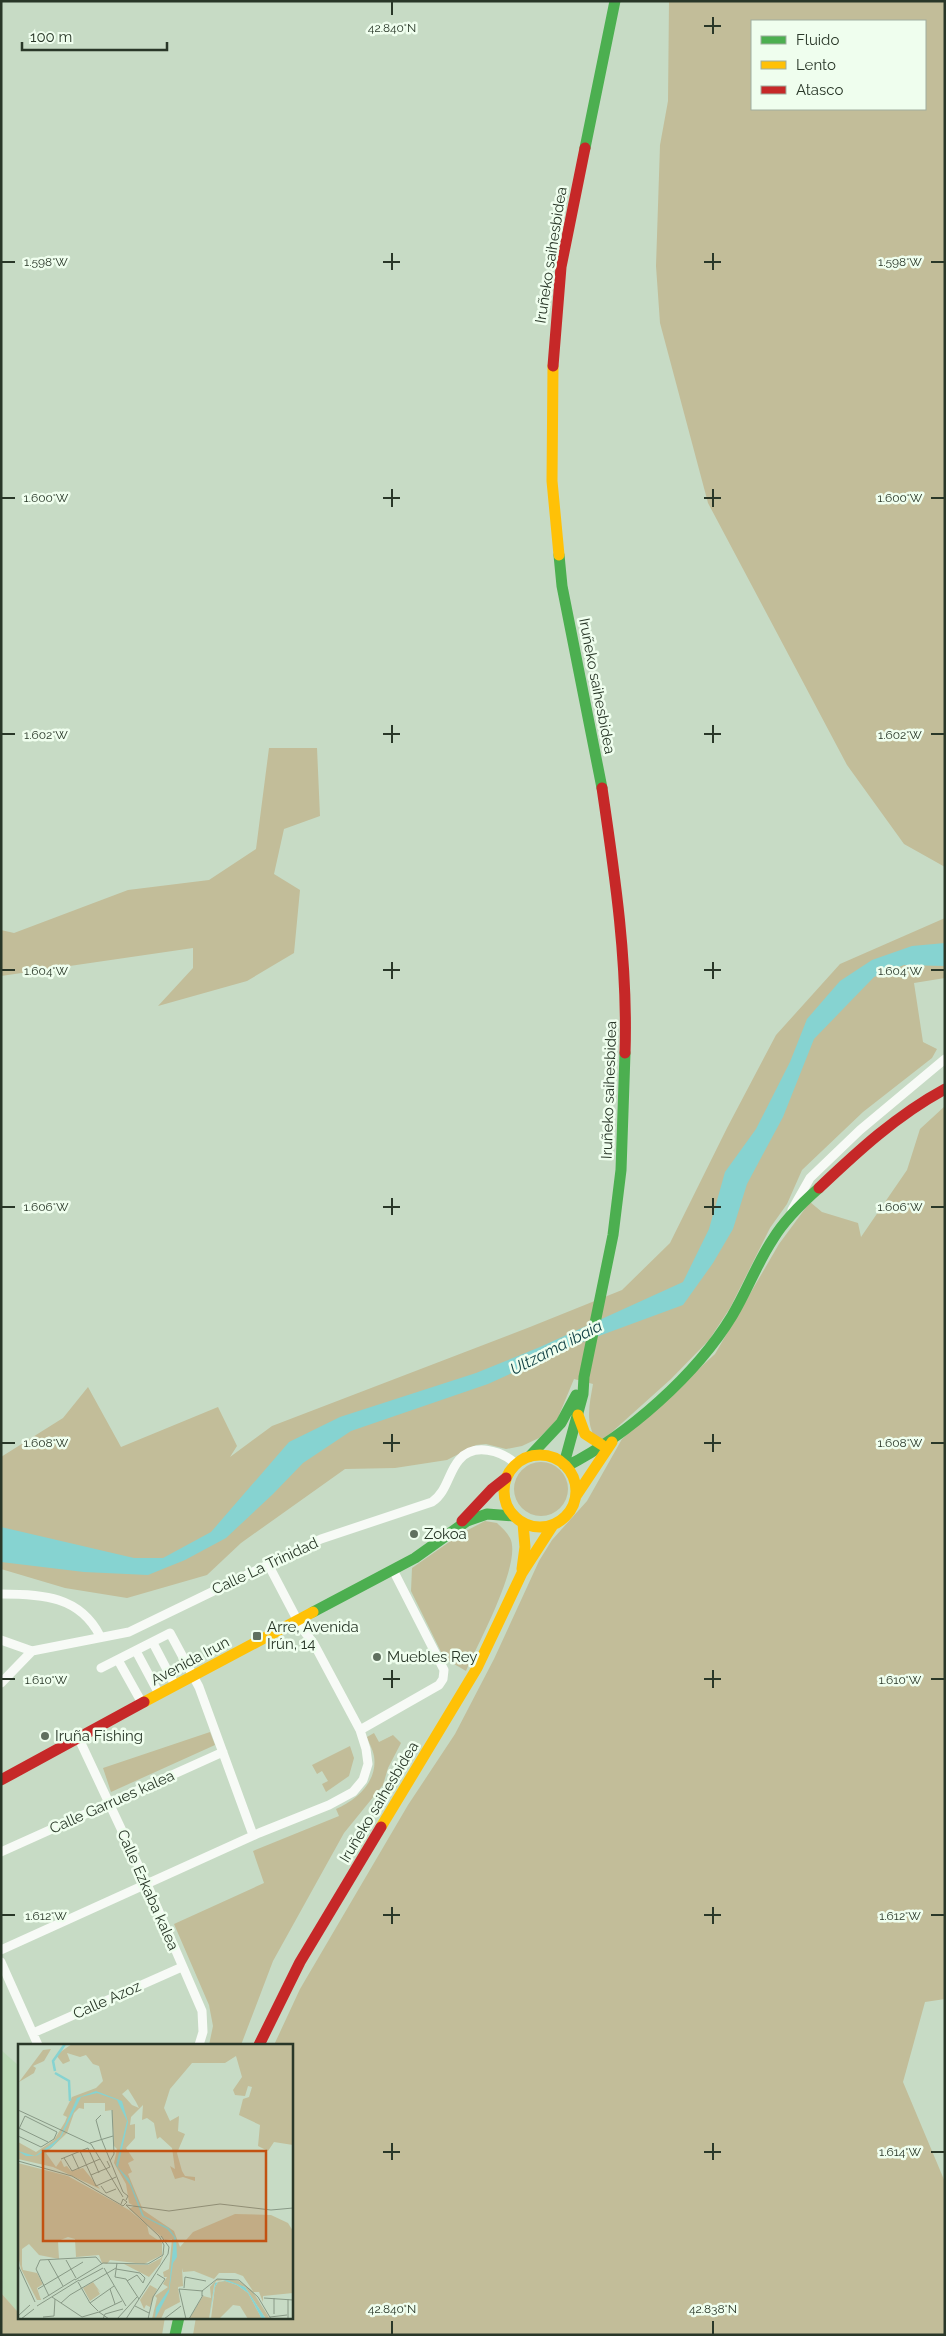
<svg xmlns="http://www.w3.org/2000/svg" width="946" height="2336" font-family="Raleway,sans-serif">
<style>
.built{fill:#bbdab7}
.green{fill:#c2bd99;fill-rule:evenodd}
.water{fill:#86d3d1}
.lines{fill:none;stroke-linecap:round;stroke-linejoin:round}
.street{stroke:#f7faf6;stroke-width:9}
.fast{stroke:#4caf50;stroke-width:11}
.slow{stroke:#ffc107;stroke-width:11}
.jam{stroke:#c62828;stroke-width:11}
.ticks{fill:none;stroke:#293728;stroke-width:2}
.poi-dot{fill:#60705f;stroke:#effeee;stroke-width:2}
.labels{text-anchor:middle;stroke-width:5;stroke-linejoin:round;paint-order:stroke}
.street-label{font-size:15px;fill:#293728;stroke:#effeee}
.poi-label{font-size:15px;fill:#293728;stroke:#effeee;text-anchor:start}
.water-label{font-size:16px;font-style:italic;fill:#104043;stroke:#effeee}
.inset-river{fill:none;stroke:#86d3d1;stroke-width:2.5}
.inset-road{fill:none;stroke:#889986;stroke-width:1}
.view{fill:#c25212;fill-opacity:0.15;stroke:#c25212;stroke-width:2.5}
.inset-edge{fill:none;stroke:#293728;stroke-width:2.5}
.ticks-label{font-size:12px;text-anchor:middle;fill:#293728;stroke:#effeee;stroke-width:5;stroke-linejoin:round;paint-order:stroke}
</style>
<rect width="100%" height="100%" fill="#c7dbc5"/>
<path class="built" d="M1,2050l18,16v244l-2,1 -16,-18z"/>
<path class="green" d="M669,1h276v866l-41,-23 -57,-79 -139,-262 -48,-180 -4,-57 4,-121 8,-44zM752,21h173v88h-173z
M269,748h48l3,68 -36,13 -10,45 26,16 -6,63 -47,28 -89,25 35,-38v-20l-192,28v-46l13,3 114,-43 81,-10 47,-31z
M945,918v60l-31,5 9,59 14,7 -5,9 -69,54 -61,58 -15,34 -17,24 -40,80 -21,32 -38,39 -68,61 -8,-3c-10,-16 -5,-35 -2,-53l-19,-5 -17,41 -18,18 -17,8 -16,3 -20,-5 -10,1 -29,15 -52,8 -50,1 -104,74 -34,32 -80,23 -62,-10 -64,-19v-112l62,-39 25,-31 33,60 97,-40 19,39 -7,11 42,-31 258,-99 92,-37 48,-47 57,-115 49,-93 64,-71z
M945,1106v893l-20,3 -22,80 42,100v153h-752l3,-18h95v-272h-17l26,-56 108,-184 47,-71 39,-75 45,-98 13,-21 35,-39 35,-62 93,-85 64,-110 31,-42 12,10 36,11 3,14 46,-67 13,-41z
M514 1489a27 27 0 1 1 54 0a27 27 0 1 1-54 0Z
M485,1521l12,2c4,4 10,9 13,15 13,24 -33,107 -44,133l-22,-13 -33,-67 1,-23 50,-35z
M210,1732l5,13 -104,47 -8,-24z
M374,1733l5,9 14,-7 8,8 -13,25 -5,17 -39,48 -71,128 -32,84h-32l4,-19 -4,-21 -35,-81 90,-41 -11,-32 86,-35 -3,-7c21,-9 42,-28 38,-53 -1,-6 -5,-13 -7,-19z
M350,1746l4,12 -5,18 -23,16 -4,-8 6,-3 -6,-10 -5,3 -5,-9z
M1,2293l16,18 2,-1v7h146l-3,18h-161z"/>
<path class="water" d="M945,943v23l-41,-1 -30,12 -60,62 -31,78 -36,67 -14,45 -20,34 -30,42 -114,42 -81,37 -137,47 -48,32 -30,31 -47,44 -41,22 -37,15 -64,-3 -83,-10v-35l133,31h29l48,-26 78,-90 51,-25 136,-44 64,-26 143,-65 26,-53 16,-57 31,-43 34,-67 17,-43 33,-38 32,-21 40,-14z"/>
<g class="lines">
<path class="street" d="M792,1210l18,-32 50,-48 85,-71
M1,1594c41,0 79,2 99,42
M1,1640l31,11
M153,1643l22,42
M136,1651l23,43
M118,1660l24,43
M101,1668l69,-35 29,54 54,148
M1,1683l31,-32 97,-19 192,-93 111,-37c15,-10 16,-29 27,-42 15,-18 43,-9 57,4
M360,1730l79,-45 4,-6 1,-9 -51,-100
M79,1739l68,145 55,127 1,21 -4,13
M1,1852l222,-100
M1,1950l258,-117 70,-28 24,-13 10,-12 5,-16 -2,-15 -6,-19 -46,-86 -13,-17 -33,-63
M1,1962l37,83
M33,2033l149,-66"/>
<path class="fast" d="M585,148l30,-147
M559,555l3,31 40,202
M530,1456l31,-33 15,-28
M564,1464l19,-70 1,-17 29,-142 8,-65 4,-117
M567,1466c61,-31 129,-91 165,-150 15,-25 25,-53 41,-77 12,-20 29,-36 46,-51
M313,1612l102,-54 52,-37 20,-7 27,2
M175,2335l4,-18"/>
<path class="slow" d="M553,366l-1,115 7,74
M578,1415l7,19 17,11
M504 1491a36 36 0 1 1 72 0a36 36 0 1 1-72 0Z
M576,1496l36,-54
M522,1569l3,-22 -2,-24
M144,1702l169,-90
M381,1827l96,-159 45,-95 31,-48"/>
<path class="jam" d="M553,366l8,-99 24,-119
M602,788c13,88 26,176 23,265
M819,1188c39,-37 78,-73 126,-99
M462,1521l30,-32 14,-11
M1,1780l143,-78
M259,2045l41,-83 81,-135"/>
</g>
<path class="ticks" d="M392,2v13M713,17v17M704,26h17M392,253v17M713,253v17M2,262h13M383,262h17M704,262h17M931,262h13M392,489v18M713,489v18M2,498h13M383,498h17M704,498h17M931,498h13M392,725v18M713,725v18M2,734h13M383,734h17M704,734h17M931,734h13M392,962v17M713,962v17M2,970h13M383,970h17M704,970h17M931,970h13M392,1198v17M713,1198v17M2,1207h13M383,1207h17M704,1207h17M931,1207h13M392,1434v18M713,1434v18M2,1443h13M383,1443h17M704,1443h17M931,1443h13M392,1670v18M713,1670v18M2,1679h13M383,1679h17M704,1679h17M931,1679h13M392,1907v17M713,1907v17M2,1915h13M383,1915h17M704,1915h17M931,1915h13M392,2143v17M713,2143v17M383,2152h17M704,2152h17M931,2152h13M392,2321v13M713,2321v13"/>
<g class="poi-dot">
<circle cx="414" cy="1534" r="5"/>
<rect x="252" y="1631" width="10" height="10" rx="2.5"/>
<circle cx="377" cy="1657" r="5"/>
<circle cx="45" cy="1736" r="5"/>
</g>
<g class="labels">
<g class="street-label">
<text transform="translate(551 255) rotate(-81)" y="5">Iruñeko saihesbidea</text>
<text transform="translate(597 686) rotate(79)" y="5">Iruñeko saihesbidea</text>
<text transform="translate(609 1090) rotate(-88)" y="5">Iruñeko saihesbidea</text>
<text transform="translate(265 1566) rotate(-25)" y="5">Calle La Trinidad</text>
<text transform="translate(190 1661) rotate(-28)" y="5">Avenida Irun</text>
<text transform="translate(112 1802) rotate(-24)" y="5">Calle Garrues kalea</text>
<text transform="translate(379 1802) rotate(-59)" y="5">Iruñeko saihesbidea</text>
<text transform="translate(148 1890) rotate(66)" y="5">Calle Ezkaba kalea</text>
<text transform="translate(107 2000) rotate(-24)" y="5">Calle Azoz</text>
</g>
<g class="poi-label">
<text x="424" y="1539">Zokoa</text>
<text x="267" y="1632">Arre, Avenida<tspan x="267" dy="17">Irún, 14</tspan></text>
<text x="387" y="1662">Muebles Rey</text>
<text x="55" y="1741">Iruña Fishing</text>
</g>
<g class="water-label">
<text transform="translate(556 1347) rotate(-27)" y="6">Ultzama ibaia</text>
</g>
</g>
<g transform="translate(18 2044)">
<rect width="275" height="275" fill="#c7dbc5"/>
<path d="M54,0h221v101l-19,-3 -6,9 -10,-5 2,-21 -21,-10 4,-16 6,-2 3,-10 -4,-1 -3,10 -10,-1 -2,-5 9,-13 -6,-21 -11,7h-33l-22,26 -6,19 6,13 9,-5 -1,15 7,3 -8,19 5,18 3,5 10,1v4l-12,-4 -8,2 -5,-13 5,3 -3,-21 -12,-11 -3,2 -3,-16 -7,-5 -5,2 1,-15 -12,12 -1,8 5,-1v14l-9,10 8,12 -6,3 4,9 -4,2 15,36 31,21 6,16 13,-15 42,-18 36,1 17,8 5,8v62l-30,3v6l-4,-10h-6l17,27h-4l-21,-32 -22,-7 -7,1 -2,5 -5,33h-20l14,-23 8,2 -1,-11 7,-8h9l13,2 14,10 -10,-15 -8,-3h-16l-5,6 -20,-8 -11,1 -1,-4 1,18 -5,1 2,15 -15,8 -4,9h-9l5,-21 -2,-2 13,-9 -5,-3 4,-7h-3l-1,-5 6,-3 3,-30 -7,1 -36,-31 5,-3 -5,-3 -3,-19 -12,-21 3,-14 -3,-3 -2,-36 -7,1v-8h-21v6l-5,-1 -5,5 -7,20 -21,20 10,14 5,-7 3,7 3,-1 4,5 12,-3 17,21 -47,-22 -35,-8v-17l18,10 18,-12 11,-18 2,-5 -4,-2 9,-18 24,-9 7,-7 -4,-15 -6,-2 -7,-9 -6,2 -13,-4 3,8 -7,3 -7,-9zM110,45l8,13 3,6 -7,-3 -10,-11zM33,5l-7,12 -11,5 3,2 -2,5 -15,9 24,-32zM0,119l50,13 61,34 18,15 2,9 13,9v12l-18,9 -34,-4 -3,4 -5,-1 -3,-8 -23,2 -1,-18 -7,-2 -10,4 1,18 -20,-4 -10,-11 -7,5v17l1,4 14,3 6,11 -6,4 4,12h-4l-16,-31 -3,-13zM147,206l-5,14 -11,13 -25,-13 24,1 13,-7zM207,237l12,4 11,8 14,26h-14l-8,-13 -7,-1 -14,14h-8l4,-32 3,-5zM75,238l8,11 -4,-4 3,5 -10,7 -7,-13zM132,241l7,4 -7,18 -4,-2 -2,4 -4,-9z" fill="#c2bd99" fill-rule="evenodd"/>
<path d="M78,47l26,10 6,21 -10,45 11,12 15,37 25,12 7,10 1,19 -4,6 -4,29 -14,27 1,-11 13,-19 5,-52 -7,-8 -25,-13 -12,-31 -14,-20 11,-44 -10,-21 -20,-7 -16,4 -20,40 -9,10 -16,9h-10l-8,-5 17,5 18,-13 7,-6 17,-39zM209,236l18,7 21,32h-4l-14,-26 -11,-8 -12,-4 -7,1 -3,5 -6,32 6,-36z" fill="#86d3d1"/>
<path class="inset-river" d="M37,27l-2,-10 12,-17M37,29l14,8 1,20"/>
<path class="inset-road" d="M0,66l73,34 32,53M83,71l-5,5 5,18M1,84l29,14M0,87l7,-15M0,92l23,11 13,-8 3,-7 -32,-16M83,94l22,54 5,4 -2,4M72,99l23,-7M62,107l16,35 20,-9M54,110l7,15M46,114l8,13 28,-12M43,115l27,-11 11,25M0,117l54,15 51,30 4,-4 -4,-3 -2,5M92,117l4,-7 -2,-44M73,131l19,-8 -3,-6M83,142l5,7 10,-4M108,161l43,6 51,-7 51,6 22,-2M30,215l15,27M48,216l10,18M99,219l-2,14 11,2 13,20M0,221l17,37M86,224l22,38M98,225l24,4 5,5 -2,5M57,236l28,-17 45,1 15,-9 1,-10 -5,-9 -33,-31M61,237l24,-13M109,237l10,-6 6,8M60,238l12,21 8,8M166,244l1,-11 21,4M20,245l45,-27M92,245l5,15M31,252l-13,-27 4,-9 56,-3 6,7M184,252v-5l15,-12 22,1 19,17 13,22M34,253l30,20 17,-5 10,7M246,254l29,2M25,255l32,-20M43,259l9,-8 46,-27M72,259l24,-17M19,262l42,-26M117,262l14,7M81,268l23,-11M256,270v-16M0,272l12,-11M25,273l11,-1 1,-17M252,273l17,-2M3,275l13,-10M85,275l2,-5 18,-5M99,275l20,-22M108,275l42,-65 1,-7 -8,-11M130,275l5,-22 12,-18 -8,-5M146,275l17,-13M168,275l-7,-30 24,2M171,275l14,-24M270,275v-20"/>
<path class="view" d="M25,107h223v90h-223z"/>
<rect width="275" height="275" class="inset-edge"/>
</g>
<g class="ticks-label">
<text x="392" y="32">42.840°N</text>
<text x="900" y="266">1.598°W</text>
<text x="46" y="266">1.598°W</text>
<text x="900" y="502">1.600°W</text>
<text x="46" y="502">1.600°W</text>
<text x="900" y="739">1.602°W</text>
<text x="46" y="739">1.602°W</text>
<text x="900" y="975">1.604°W</text>
<text x="46" y="975">1.604°W</text>
<text x="900" y="1211">1.606°W</text>
<text x="46" y="1211">1.606°W</text>
<text x="46" y="1447">1.608°W</text>
<text x="900" y="1447">1.608°W</text>
<text x="900" y="1684">1.610°W</text>
<text x="46" y="1684">1.610°W</text>
<text x="46" y="1920">1.612°W</text>
<text x="900" y="1920">1.612°W</text>
<text x="900" y="2156">1.614°W</text>
<text x="392" y="2313">42.840°N</text>
<text x="713" y="2313">42.838°N</text>
</g>
<rect width="946" height="2336" fill="none" stroke="#293728" stroke-width="5"/>
<rect x="751" y="20" width="175" height="90" fill="#effeee" stroke="#a0ae9f"/>
<rect x="761" y="36" width="25" height="8" fill="#4caf50" stroke="#a0ae9f"/>
<text x="796" y="45" font-size="15" fill="#293728">Fluido</text>
<rect x="761" y="61" width="25" height="8" fill="#ffc107" stroke="#a0ae9f"/>
<text x="796" y="70" font-size="15" fill="#293728">Lento</text>
<rect x="761" y="86" width="25" height="8" fill="#c62828" stroke="#a0ae9f"/>
<text x="796" y="95" font-size="15" fill="#293728">Atasco</text>
<path d="M22 42v8h145v-8" fill="none" stroke="#293728" stroke-width="2.5"/>
<text x="30" y="42" font-size="15" fill="#293728" stroke="#effeee" stroke-width="4" paint-order="stroke">100 m</text>
</svg>
